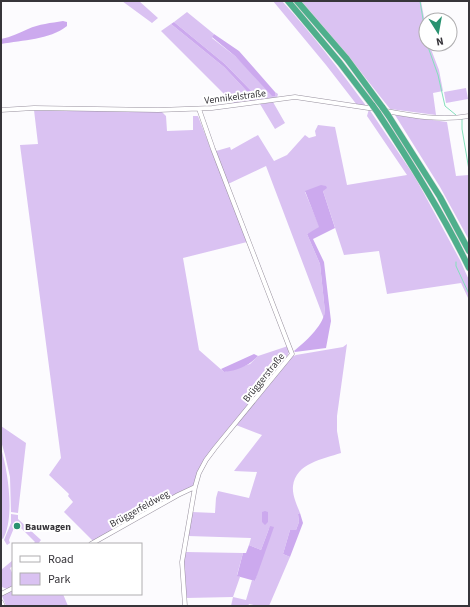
<svg xmlns="http://www.w3.org/2000/svg" width="470" height="607" font-family="'Source Sans 3',sans-serif">
<style>
.green{fill:#dac2f2}
.forest{fill:#cca9ee}
.lines{fill:none;stroke-linecap:round;stroke-linejoin:round}
.stream{stroke:#84e0bc;stroke-width:1}
.minor-casing{stroke:#98919e;stroke-width:5}
.highway-casing{stroke:#d7d7d8;stroke-width:7}
.minor{stroke:#fff;stroke-width:4}
.highway{stroke:#4eaf8c;stroke-width:6}
.highway-bridge-casing{stroke:#d7d7d8;stroke-width:7;stroke-linecap:butt}
.highway-bridge{stroke:#4eaf8c;stroke-width:6}
.poi-dot{fill:#299270;stroke:#fff;stroke-width:1.5}
.labels{text-anchor:middle;stroke-width:4;stroke-linejoin:round;paint-order:stroke}
.street-label{font-size:10px;fill:#37353a;stroke:#fff}
.poi-label{font-size:10px;font-weight:bold;fill:#37353a;stroke:#fff;text-anchor:start}
</style>
<rect width="100%" height="100%" fill="#fcfbfe"/>
<path class="green" d="M122,1h17l19,17 -6,5z
M273,1h9c30,33 58,69 85,106l-10,-2 -31,-40z
M301,1h120l5,27v16h3l10,26 4,21 -10,2 3,22 -46,-6 -41,-52z
M187,12l27,22 -2,4 23,18 40,40v-4l3,2 -1,4 -16,3 -36,-37 -51,-42z
M171,24l53,43 33,35 -23,2 -73,-73z
M466,88l2,11 -22,4 -2,-11z
M273,102l12,21 -10,6 -15,-25z
M369,109l46,68 45,83 9,20v20l-8,-17 -74,11 -8,-43 -35,4 -21,-64 -18,1 15,36 -13,6 13,30 5,48 -1,7 -58,-153 -38,18 -12,-33 14,-4 1,3 27,-15 16,26 13,-6 18,-20 4,3 7,-2 -1,-5 3,-6 17,2 12,58 60,-10 -40,-59z
M34,110l127,1 5,5 1,15 26,-1v-14h5l49,126 -64,16 16,92 25,22 26,-8 8,-8 30,-10 1,6 -3,7 -81,100 -11,27 -101,55 -29,-29 9,-10 -5,-6 1,-2 -20,-19 12,-17 -41,-313 18,-1z
M395,115l52,7 9,54 13,-1v65l-29,-53z
M347,344l-10,72v15l4,22c-18,6 -45,10 -48,33 -1,9 4,19 7,27l-2,1 1,8 -3,8h-6l-7,24 7,3 -21,49h-11l-9,-2 -1,2h-17l2,-9 -47,1 -3,-35 3,-11 57,1 -6,22 3,2 -7,20 13,3 6,-20 3,1 15,-55 -9,24 -12,-5 2,-7 -63,-2 4,-24 23,1 1,-15 2,-7 31,7 8,-26 -23,-1 28,-36 -26,-10 55,-68 5,-2 47,-8z
M1,426l25,17 -8,70 -7,-1 -1,-35 -5,-22 -4,-14z
M1,448c7,23 14,70 2,91l-2,-1z
M11,514l7,1v4l23,21 -3,4h-5l2,-2 -19,-19 -7,17 1,3 -3,2 -3,-5 7,-17z
M13,560v6l-3,2 3,7v12c-5,3 -8,2 -12,-1v-16z
M13,590v4h50l5,12h-62l-4,-10z"/>
<path class="forest" d="M63,21l4,1v4c-18,14 -44,14 -66,18v-5c10,-2 18,-6 27,-10 11,-5 23,-6 35,-8z
M174,22l51,42 36,37 -4,1 -33,-35 -53,-43z
M214,34l25,17 36,41v4h-3l-37,-40 -23,-19z
M321,185l5,1 1,2 -4,3 12,37 -22,11 11,23 7,59 -5,27 -31,4 -1,-1c11,-9 28,-24 31,-39l-5,-48 -13,-30 12,-7 -14,-36z
M254,354l4,2c-11,11 -20,14 -34,16l-3,-3z
M265,511l3,1v10l-3,3 -3,-3v-10z
M300,513l3,10 -13,34 -7,-3 7,-24h6l3,-8 -1,-8z
M270,526l4,1 -19,54 -18,-5 6,-23h3l3,-8 12,5z"/>
<g class="lines">
<path class="stream" d="M420,1l6,36
M427,44l11,31 7,31 11,9
M462,119v10l7,41
M456,262v4l13,28"/>
<g class="minor-casing">
<path id="minor" d="M1,110l33,-2 124,2 54,-2 83,-11 80,12
M386,111c27,5 56,10 83,5
M91,544l87,-49 17,-8
M1,594l12,-6
M1,602l2,4
M185,606l-3,-44 13,-75 4,-14 7,-13 9,-12 77,-94 -79,-205 -14,-40"/>
</g>
<g class="highway-casing">
<path id="highway" d="M288,1l52,62 33,43
M297,1l50,58 36,49
M378,113c33,50 65,101 91,155
M388,115l52,82 29,54"/>
</g>
<use href="#minor" class="minor"/>
<use href="#highway" class="highway"/>
<g class="highway-bridge-casing">
<path id="highway-bridge" d="M373,106l5,7
M383,108l5,7"/>
</g>
<use href="#highway-bridge" class="highway-bridge"/>
</g>
<circle class="poi-dot" cx="17" cy="526" r="4"/>
<g class="labels">
<g class="street-label">
<text transform="translate(235 96) rotate(-7)" y="4">Vennikelstraße</text>
<text transform="translate(263 377) rotate(-51)" y="4">Brüggerstraße</text>
<text transform="translate(139 508) rotate(-29)" y="4">Brüggerfeldweg</text>
</g>
<g class="poi-label">
<text x="25" y="530">Bauwagen</text>
</g>
</g>
<rect width="470" height="607" fill="none" stroke="#37353a" stroke-width="4"/>
<rect x="12" y="543" width="130" height="52" fill="#ffffff" stroke="#afaeb0"/>
<rect x="20" y="556" width="20" height="6" fill="#ffffff" stroke="#afaeb0"/>
<text x="48" y="563" font-size="12" fill="#37353a">Road</text>
<rect x="20" y="573" width="20" height="12" fill="#dac2f2" stroke="#afaeb0"/>
<text x="48" y="583" font-size="12" fill="#37353a">Park</text>
<g transform="translate(438 32) rotate(169)"><circle r="19" fill="#ffffff" stroke="#afaeb0"/>
<path d="M0-3L7 15L0 10L-7 15Z" fill="#299270"/>
<text y="-6" font-size="11" font-weight="bold" text-anchor="middle" fill="#37353a">N</text>
</g>
</svg>
